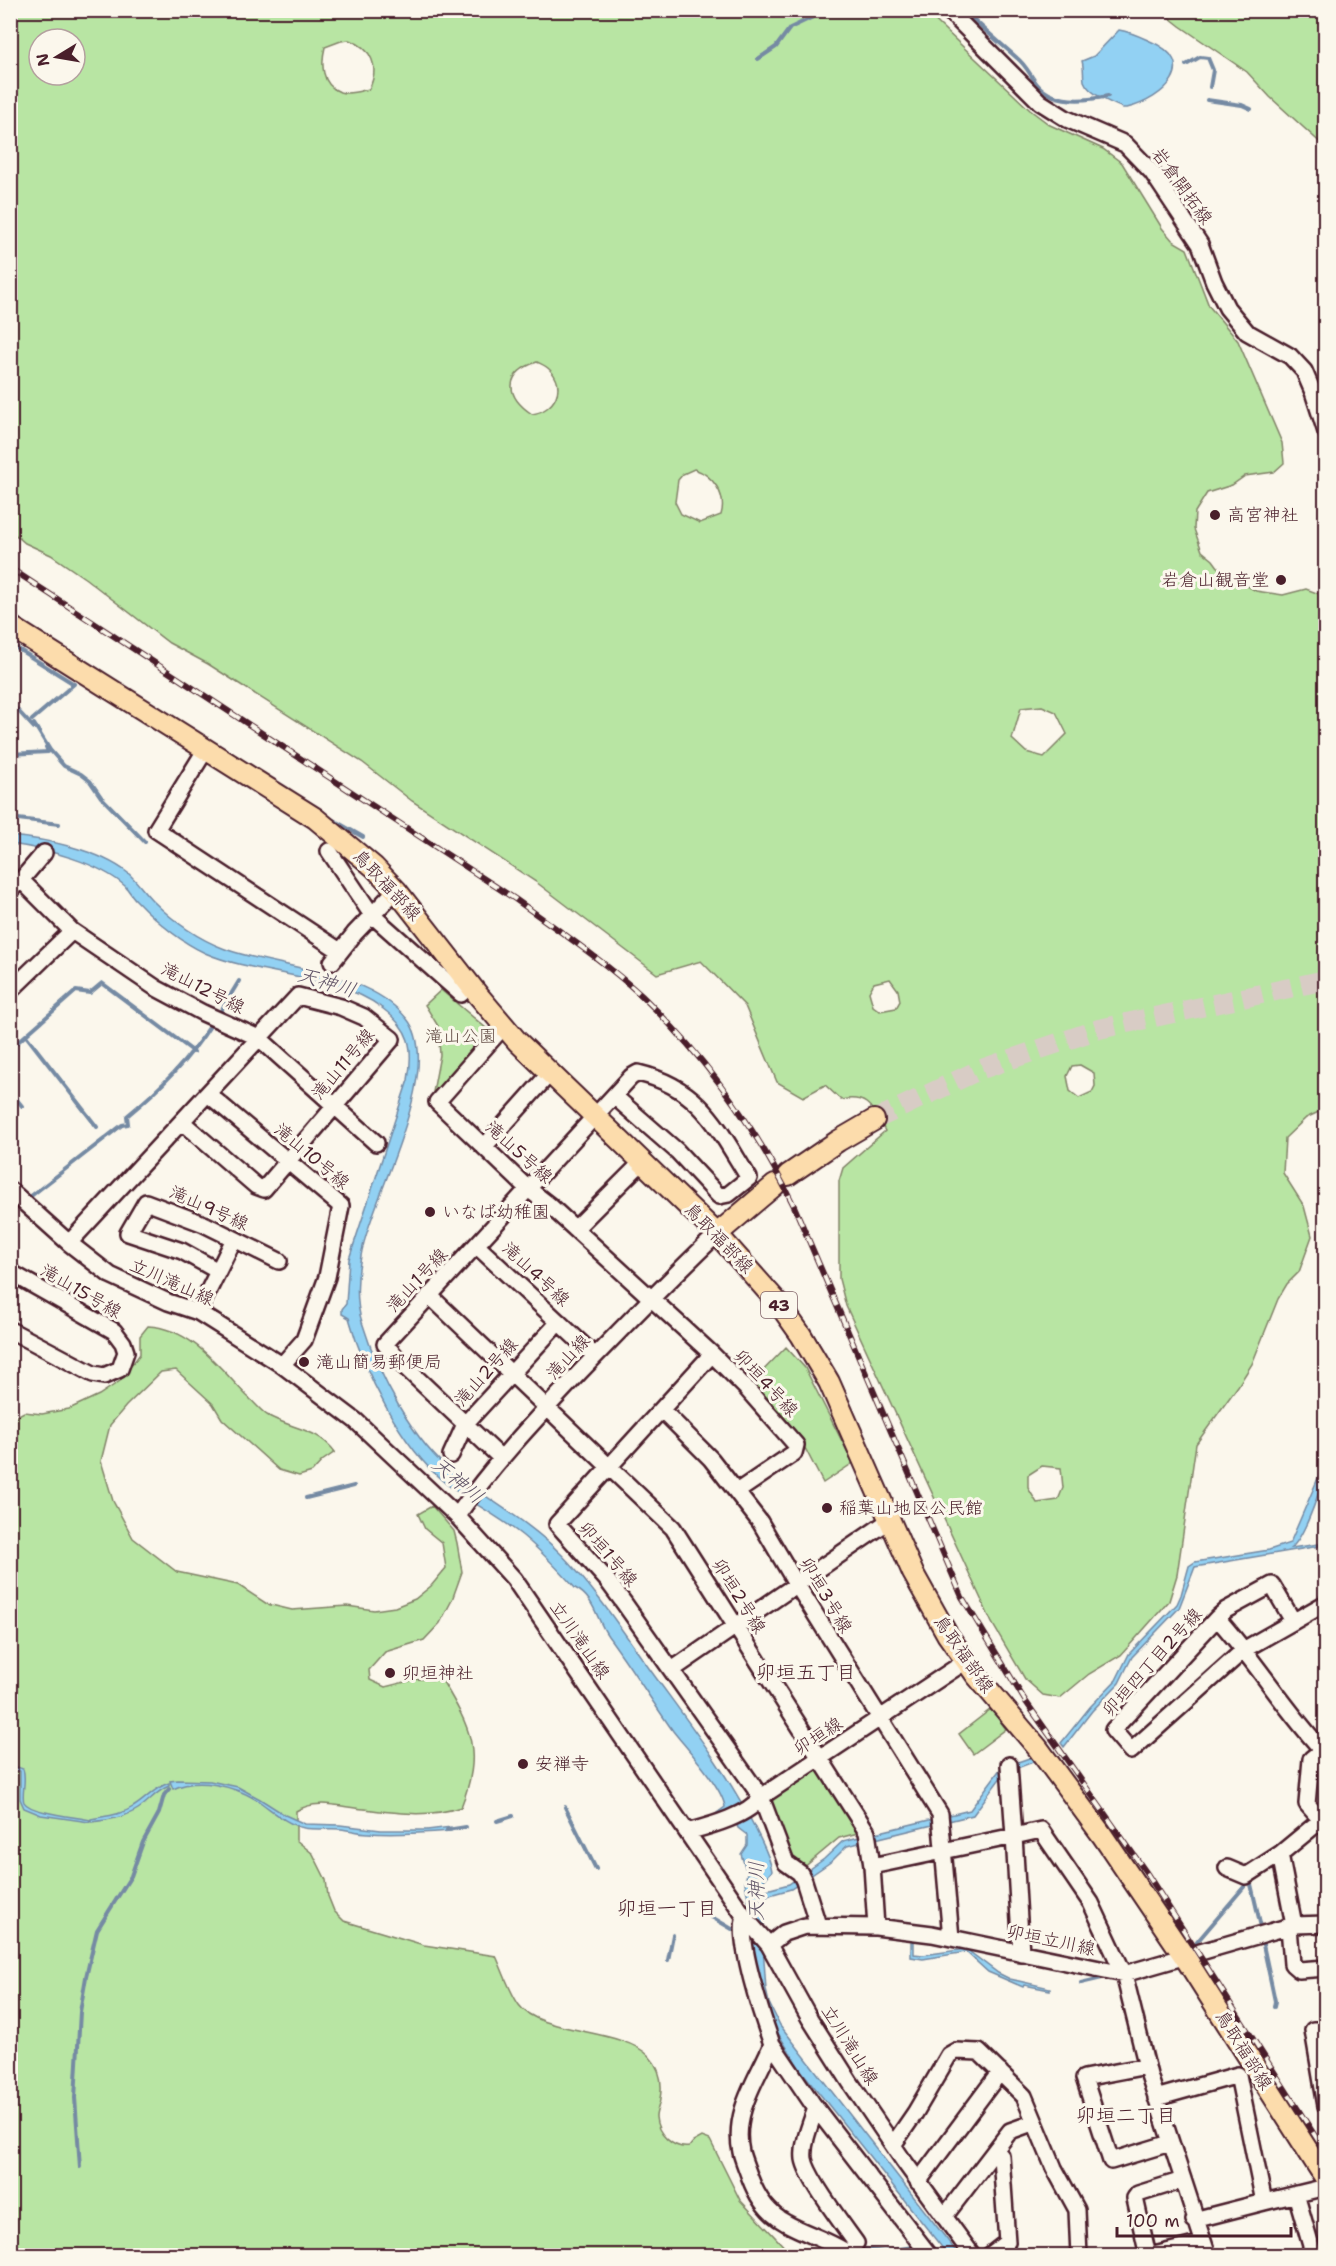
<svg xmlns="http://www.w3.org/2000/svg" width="1336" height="2266" font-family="'Shantell Sans','Klee One',sans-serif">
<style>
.green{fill:#b8e5a3;stroke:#818267;stroke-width:1.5;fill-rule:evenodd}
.water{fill:#92d1f3;stroke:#758aa3;stroke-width:1.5}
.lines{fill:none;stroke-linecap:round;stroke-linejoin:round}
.stream{stroke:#758aa3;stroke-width:4}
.major-tunnel{stroke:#d8ccc5;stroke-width:20;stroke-dasharray:20 10;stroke-linecap:butt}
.minor-casing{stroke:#4a1f2b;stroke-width:20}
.major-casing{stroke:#4a1f2b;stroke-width:24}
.minor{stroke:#fbf7ec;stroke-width:15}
.major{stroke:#fcdcac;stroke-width:20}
.rail-casing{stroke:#4a1f2b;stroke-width:6}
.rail{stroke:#fbf7ec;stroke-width:4;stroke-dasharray:11;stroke-linecap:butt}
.poi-dot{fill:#4a1f2b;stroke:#fbf7ec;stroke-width:2}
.labels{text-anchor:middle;stroke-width:6;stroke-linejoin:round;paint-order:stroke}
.shield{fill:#fbf7ec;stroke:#7f6065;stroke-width:1.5}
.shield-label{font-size:16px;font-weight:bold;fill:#4a1f2b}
.street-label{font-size:18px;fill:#4a1f2b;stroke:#fbf7ec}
.poi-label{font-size:18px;fill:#4a1f2b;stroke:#fbf7ec;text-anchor:start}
.park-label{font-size:18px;fill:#665049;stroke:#fbf7ec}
.water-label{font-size:20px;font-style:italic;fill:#605467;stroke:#fbf7ec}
.neighbourhood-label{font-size:20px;fill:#4a1f2b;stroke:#fbf7ec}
</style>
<rect width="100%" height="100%" fill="#fbf7ec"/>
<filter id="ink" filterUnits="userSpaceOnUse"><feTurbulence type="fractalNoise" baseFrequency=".0167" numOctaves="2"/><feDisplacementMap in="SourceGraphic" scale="12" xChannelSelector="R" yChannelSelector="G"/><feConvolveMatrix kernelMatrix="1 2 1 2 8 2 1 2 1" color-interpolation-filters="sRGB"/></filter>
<g filter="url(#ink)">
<path class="green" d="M10,11h915l105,99 20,15 53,24 19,14 40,65 11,13 14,8 22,57 29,35 44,102 2,20 -10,9 -29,4 -13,9 -25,8 -12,19 -1,17 8,22 11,9 8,11 35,20 27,4 23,-6 19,7v513l-19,9 -21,20 -2,35 21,33 8,30 -13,36 -12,12 -9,15 -26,65 -14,22 -42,58 -19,131 -8,26 -48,54 -32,19 -29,24 -17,-3 -18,-16 -33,-56 -146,-317 -7,-27v-98l4,-13 42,-37c-12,-21 -16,-37 -44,-31l-16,-15 -22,12 -26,-15 -32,-76 -44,-45 -44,13 -121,-92 -124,-81 -50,-39 -154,-98 -39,-21 -83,-64 -35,-24 -26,-12 -14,-12zM39,39h36v36h-36zM349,40c23,8 31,27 20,49 -9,2 -20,6 -29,3 -19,-7 -19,-29 -15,-45l16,-6zM537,362c4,2 9,4 12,7 19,18 5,42 -17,45 -27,-18 -28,-41 5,-52zM694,469c19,6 33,26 27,46l-21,8 -19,-9 -6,-12 3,-22 5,-6zM1042,706l14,6 11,22 -23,23 -18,-5 -14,-13 9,-31zM890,979l8,11 2,11 -4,7 -16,3 -7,-5 -4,-14 5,-9zM1080,1065l14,8 1,13 -3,6 -13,6 -9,-7 -3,-15 5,-10zM1042,1466l19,2 2,20 -5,12 -21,3 -9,-15v-13z
M1161,11h164v136l-55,-50 -23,-25 -67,-46z
M441,990l46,39 1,6 -52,61 -3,-4 7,-37 -2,-29 -13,-21z
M148,1326c43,2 71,41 99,70 7,6 13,14 20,19 24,14 51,13 68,37l-13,9 -10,11 -13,4 -20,-6 -57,-51 -9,-15 -37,-34 -15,2 -35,34 -16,19 -9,36 12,40 20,37 44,34 61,13 29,19 25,6 55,-4 27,4 21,-3 20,-8 16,-13 15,-18 -4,-25 -17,-14 -7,-15 14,-8 22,25 3,12 5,29 -10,28 -12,23 -16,17 -39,12 -16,18 1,10 15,7 32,-8 25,1c29,49 41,71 19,127 -32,11 -64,6 -97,2 -24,-2 -47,-11 -68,2v29l17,14 13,26 2,16 6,15 10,10 80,24 72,11c7,15 13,35 23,49 20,29 103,23 130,51 11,12 14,27 11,43 0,5 -4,12 -4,18 1,17 17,32 33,30l4,-5 9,-5 8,3 30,60 52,55 -781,1 -1,-438 2,-21 -2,-10 1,-368 13,-7 18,2 27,-5 30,-14 21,-14 20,-27v-18z
M786,1347l19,21 48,95 -30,20 -17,-33 -54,-68z
M991,1709l15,20 -33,25 -14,-20z
M818,1768l40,65 -19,5 -36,30 -11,-7 -24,-59z"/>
<path class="water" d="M1119,30c12,2 20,6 31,11 52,22 14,58 -23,67h-4c-12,-5 -34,-14 -39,-27 -1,-7 0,-13 -2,-20l12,-5z
M10,836c37,3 89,14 118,37 9,8 16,19 24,27 21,21 46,39 73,49 55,20 143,21 182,70 40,49 -37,181 -46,237 -4,21 -6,45 1,66 16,52 50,120 95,154 35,26 74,47 105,79 34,35 61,77 89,116 37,51 77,102 105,159 6,13 14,26 16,41l-15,17 2,4 30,-8 35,-25 19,-18 127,-31 31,-42 31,-11 1,5 -29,11 -31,42 -126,31 -15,15 -41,28 -32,9 5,27 -2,5 4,60 3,13 11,22 179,230h-11l-148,-186 -26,-42 -14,-34 -9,-55v-25l-6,-30 2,-10 -6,-19 6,-9v-10l-9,-7 -6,-15 -40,12 22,-10 11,-8c-3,-21 -38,-58 -52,-76 -22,-31 -42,-64 -65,-95 -12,-17 -13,-38 -33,-48 -16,-18 -33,-36 -52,-52 -24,-20 -54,-34 -79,-54 -44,-37 -80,-110 -95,-164l-7,-4v-5l4,-5 3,-45 59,-179c6,-33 2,-51 -26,-72 -44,-34 -124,-32 -177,-55 -26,-12 -49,-32 -69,-53 -4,-4 -7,-9 -11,-14 -27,-24 -79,-37 -114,-42z
M1325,1462c1,17 -21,76 -34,86l34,-5v2l-130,22 -16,41 -47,49 -13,26 -27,28 -28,36 -3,-4 29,-36 26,-27 13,-26 48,-50 4,-9 8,-29 6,-4 74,-12 21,-7z
M11,1765l12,4c4,10 -2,26 1,33 6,11 53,15 66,18l-1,2 -48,-7 -17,-7 -4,-9v-28l-9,-2z
M178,1780l32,1 28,6 22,12 25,16 20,9 35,1 41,5h46l24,-3v4c-27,2 -55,4 -83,2 -9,0 -18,-3 -27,-4 -12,-1 -24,1 -37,-1 -18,-4 -32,-18 -47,-28 -23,-14 -59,-23 -84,-11l-3,-8z
M169,1783v3c-13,5 -19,15 -31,23 -14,9 -31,11 -47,13v-3c15,-3 30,-4 42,-12 14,-8 20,-19 36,-24z
M911,1940h3v14l9,1 43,-6 32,24 12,6 40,9v2l-26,-5 -1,2 -35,-15 -22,-20 -43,7 -12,-2z"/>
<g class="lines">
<path class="stream" d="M964,10c17,17 35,32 53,48 9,7 13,17 20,26 16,20 48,17 71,12
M758,59l18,-12 14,-19 23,-11 5,-7
M1186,65l14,-8 8,1 5,12 -3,17
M1207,100l35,5 9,4
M10,644l64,40 -42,36
M10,702l24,26
M34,724l16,26 14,16 17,8 9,7 11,16 44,45
M10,754l38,-2 -2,-5
M328,817l35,20
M10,818l49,6
M219,1014l20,-33
M27,1037l70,90
M10,1049l66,-58 14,2 12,-10 92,69
M10,1091l12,15
M31,1196l91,-71 6,-1 -1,-8c34,-28 61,-55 85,-93
M306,1498l48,-12
M565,1807l31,62
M497,1821l16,-5
M447,1830l19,-3
M1250,1880l11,47
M710,1916l22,13
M1262,1940l13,61 -1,6
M1197,1942l52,-61
M668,1960l5,-25
M1081,1983l21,-5
M80,2167l-5,-69 5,-86 6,-35 11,-47 34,-54 12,-34 16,-29 5,-18 5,-6
M859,2252l2,-3 23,3 34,-6"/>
<path class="major-tunnel" d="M874,1120l105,-50 120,-41 227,-49"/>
<g class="minor-casing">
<path id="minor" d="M948,10l92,92 27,17 58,25 27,28 48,72 14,38 13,26 20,24 43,24 14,15 9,21 13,40
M206,749l-50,81 184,121
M329,851l43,64 89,79
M21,880l23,-27
M10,890l11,-10 51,51 84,57 47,25 56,25 117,105
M332,962l23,-29 41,-43
M10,991l62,-60
M504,1026l-67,76 90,86 22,17 163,149 34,34 50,57 -2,8 -56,38
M208,1094l133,112 -14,71 -23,63 -22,25
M484,1147l66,-74
M10,1190l59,53 41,32 58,27 30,10 84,53 74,56 101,95 57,63 233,341 22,25 41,74 40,63 53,78 70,96
M575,1229l68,-68
M69,1243l229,-247 43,11 23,10 28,22 -128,150 -8,-3 -74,-64
M476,1245l119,111
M218,1271l-36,-20 -54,-18 18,-31 58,22 75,37
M10,1272l104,59 9,12 3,9 -6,17 -16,7 -11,-2 -83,-44
M429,1295l244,233 194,304 5,34
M198,1312l36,-73
M712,1354l-155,170 50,56 17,23 137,194 25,66 14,10 4,8 14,44
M662,1410l49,49 49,63 37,63 143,229 11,124
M451,1455l14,-31 94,-102
M501,1458l-97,-92 -19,-22 246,-267 7,-4c63,15 79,54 111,105l-20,16 -10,2 -42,-45 -63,-55
M457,1516c36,-52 79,-97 122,-143 45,-47 91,-94 138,-139
M1217,1618c39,43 69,94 109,136
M1293,1621l-21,-36 -46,25 -9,8 -104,112 18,21 114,-102 81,-46
M672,1670l218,-150
M1009,1765l5,71 27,-6 50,73 33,71 25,101 59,181
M1321,1820l-14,-16 4,-45 11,-9
M687,1832c22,-6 61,-16 74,-35l205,-136
M1227,1868l19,8 34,-22
M745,1916c-9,23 18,103 27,128 -14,34 -40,68 -31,108 2,8 6,17 9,26 7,19 17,35 36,45 21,12 46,18 66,33
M1294,1925l-14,-71 46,-38
M876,1927l-4,-61 142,-30 7,117
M1289,1927l3,37 7,6 27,-2
M769,1945l15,-12 21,-7 71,1 56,7 192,40 170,-49 32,-1
M1326,2030h-13l13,76
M772,2044l40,59 118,153
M1147,2066l-63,12 27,83 59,-18
M1156,2098l82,-23 26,127 -70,18
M816,2108c-5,15 -14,35 -12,51 3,19 40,67 52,84l-7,10
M893,2145l22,-32 34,-58 7,-4 23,1 45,44 30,72 23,42 2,46
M918,2182l82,-110
M1296,2194l18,62
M1264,2202l62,-15
M944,2217l66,-86 25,-9
M989,2256l18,-14 -6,-86 -5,-5
M1148,2256l-13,-58 3,-4 45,-14
M1150,2256l53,-13"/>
</g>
<g class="major-casing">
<path id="major" d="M10,626l305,192 59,49 22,23 82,105 39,46 200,193 62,70 22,31 28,47 84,191 34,61 29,41 61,72 65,88 82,121 142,223
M788,1175l50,-34 36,-21
M717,1234l58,-49"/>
</g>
<use href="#minor" class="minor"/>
<use href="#major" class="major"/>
<g class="rail-casing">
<path id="rail" d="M10,568l505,331c43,31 88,61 127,97 63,61 114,131 152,210l168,391 62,102 124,176 178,278"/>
</g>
<use href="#rail" class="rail"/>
</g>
</g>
<g class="poi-dot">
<circle cx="1215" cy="515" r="6"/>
<circle cx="1281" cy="580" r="6"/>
<circle cx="430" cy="1212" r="6"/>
<circle cx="304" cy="1362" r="6"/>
<circle cx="827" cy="1508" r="6"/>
<circle cx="390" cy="1673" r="6"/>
<circle cx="523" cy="1764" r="6"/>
</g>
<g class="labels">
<rect class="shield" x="761" y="1292" width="36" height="26" rx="4.5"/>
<g class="shield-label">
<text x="779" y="1311">43</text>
</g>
<g class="street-label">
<text transform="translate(1182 186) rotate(54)" y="6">岩倉開拓線</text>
<text transform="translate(387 885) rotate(47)" y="6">鳥取福部線</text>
<text transform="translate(203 988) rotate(27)" y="6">滝山12号線</text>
<text transform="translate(343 1064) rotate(-50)" y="6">滝山11号線</text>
<text transform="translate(519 1152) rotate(42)" y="6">滝山5号線</text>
<text transform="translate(312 1156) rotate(40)" y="6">滝山10号線</text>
<text transform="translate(209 1208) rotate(24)" y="6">滝山9号線</text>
<text transform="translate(719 1238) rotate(46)" y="6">鳥取福部線</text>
<text transform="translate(536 1274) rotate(43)" y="6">滝山4号線</text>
<text transform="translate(417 1280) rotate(-47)" y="6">滝山1号線</text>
<text transform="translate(172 1282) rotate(24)" y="6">立川滝山線</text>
<text transform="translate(81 1291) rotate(30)" y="6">滝山15号線</text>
<text transform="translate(568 1357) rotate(-47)" y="6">滝山線</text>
<text transform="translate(486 1372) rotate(-48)" y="6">滝山2号線</text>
<text transform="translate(766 1383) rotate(47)" y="6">卯垣4号線</text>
<text transform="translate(608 1554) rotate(49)" y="6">卯垣1号線</text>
<text transform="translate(826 1595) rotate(59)" y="6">卯垣3号線</text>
<text transform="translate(739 1596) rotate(58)" y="6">卯垣2号線</text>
<text transform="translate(580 1640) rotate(55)" y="6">立川滝山線</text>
<text transform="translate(964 1654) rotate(55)" y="6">鳥取福部線</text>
<text transform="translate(1152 1662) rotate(-48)" y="6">卯垣四丁目2号線</text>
<text transform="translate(818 1736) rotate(-33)" y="6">卯垣線</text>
<text transform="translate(1051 1940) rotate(12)" y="6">卯垣立川線</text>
<text transform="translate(850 2045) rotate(58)" y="6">立川滝山線</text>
<text transform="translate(1244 2050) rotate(58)" y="6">鳥取福部線</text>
</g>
<g class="poi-label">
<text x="1227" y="521">高宮神社</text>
<text x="1269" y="586" text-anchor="end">岩倉山観音堂</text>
<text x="442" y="1218">いなば幼稚園</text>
<text x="316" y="1368">滝山簡易郵便局</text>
<text x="839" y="1514">稲葉山地区公民館</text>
<text x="402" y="1679">卯垣神社</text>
<text x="535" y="1770">安禅寺</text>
</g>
<g class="park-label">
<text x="461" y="1042">滝山公園</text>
</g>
<g class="water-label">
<text transform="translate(327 982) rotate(17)" y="7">天神川</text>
<text transform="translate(458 1480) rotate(40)" y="7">天神川</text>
<text transform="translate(756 1891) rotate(-90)" y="7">天神川</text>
</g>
<g class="neighbourhood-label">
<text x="806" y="1679">卯垣五丁目</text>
<text x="667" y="1915">卯垣一丁目</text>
<text x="1126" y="2122">卯垣二丁目</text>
</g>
</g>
<rect width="1336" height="2266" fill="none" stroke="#fbf7ec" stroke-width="36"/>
<rect x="18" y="18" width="1300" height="2230" fill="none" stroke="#4a1f2b" stroke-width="2" filter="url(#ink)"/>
<g transform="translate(57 57) rotate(259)"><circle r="28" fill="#fbf7ec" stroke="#b4a19f" stroke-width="1.5"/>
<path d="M0-4.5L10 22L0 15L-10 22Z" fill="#4a1f2b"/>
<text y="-9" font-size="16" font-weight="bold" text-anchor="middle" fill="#4a1f2b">N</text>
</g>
<path d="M1117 2227v9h174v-9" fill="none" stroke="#4a1f2b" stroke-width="3"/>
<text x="1126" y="2227" font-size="18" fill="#4a1f2b" stroke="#fbf7ec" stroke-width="4.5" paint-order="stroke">100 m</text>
</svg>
